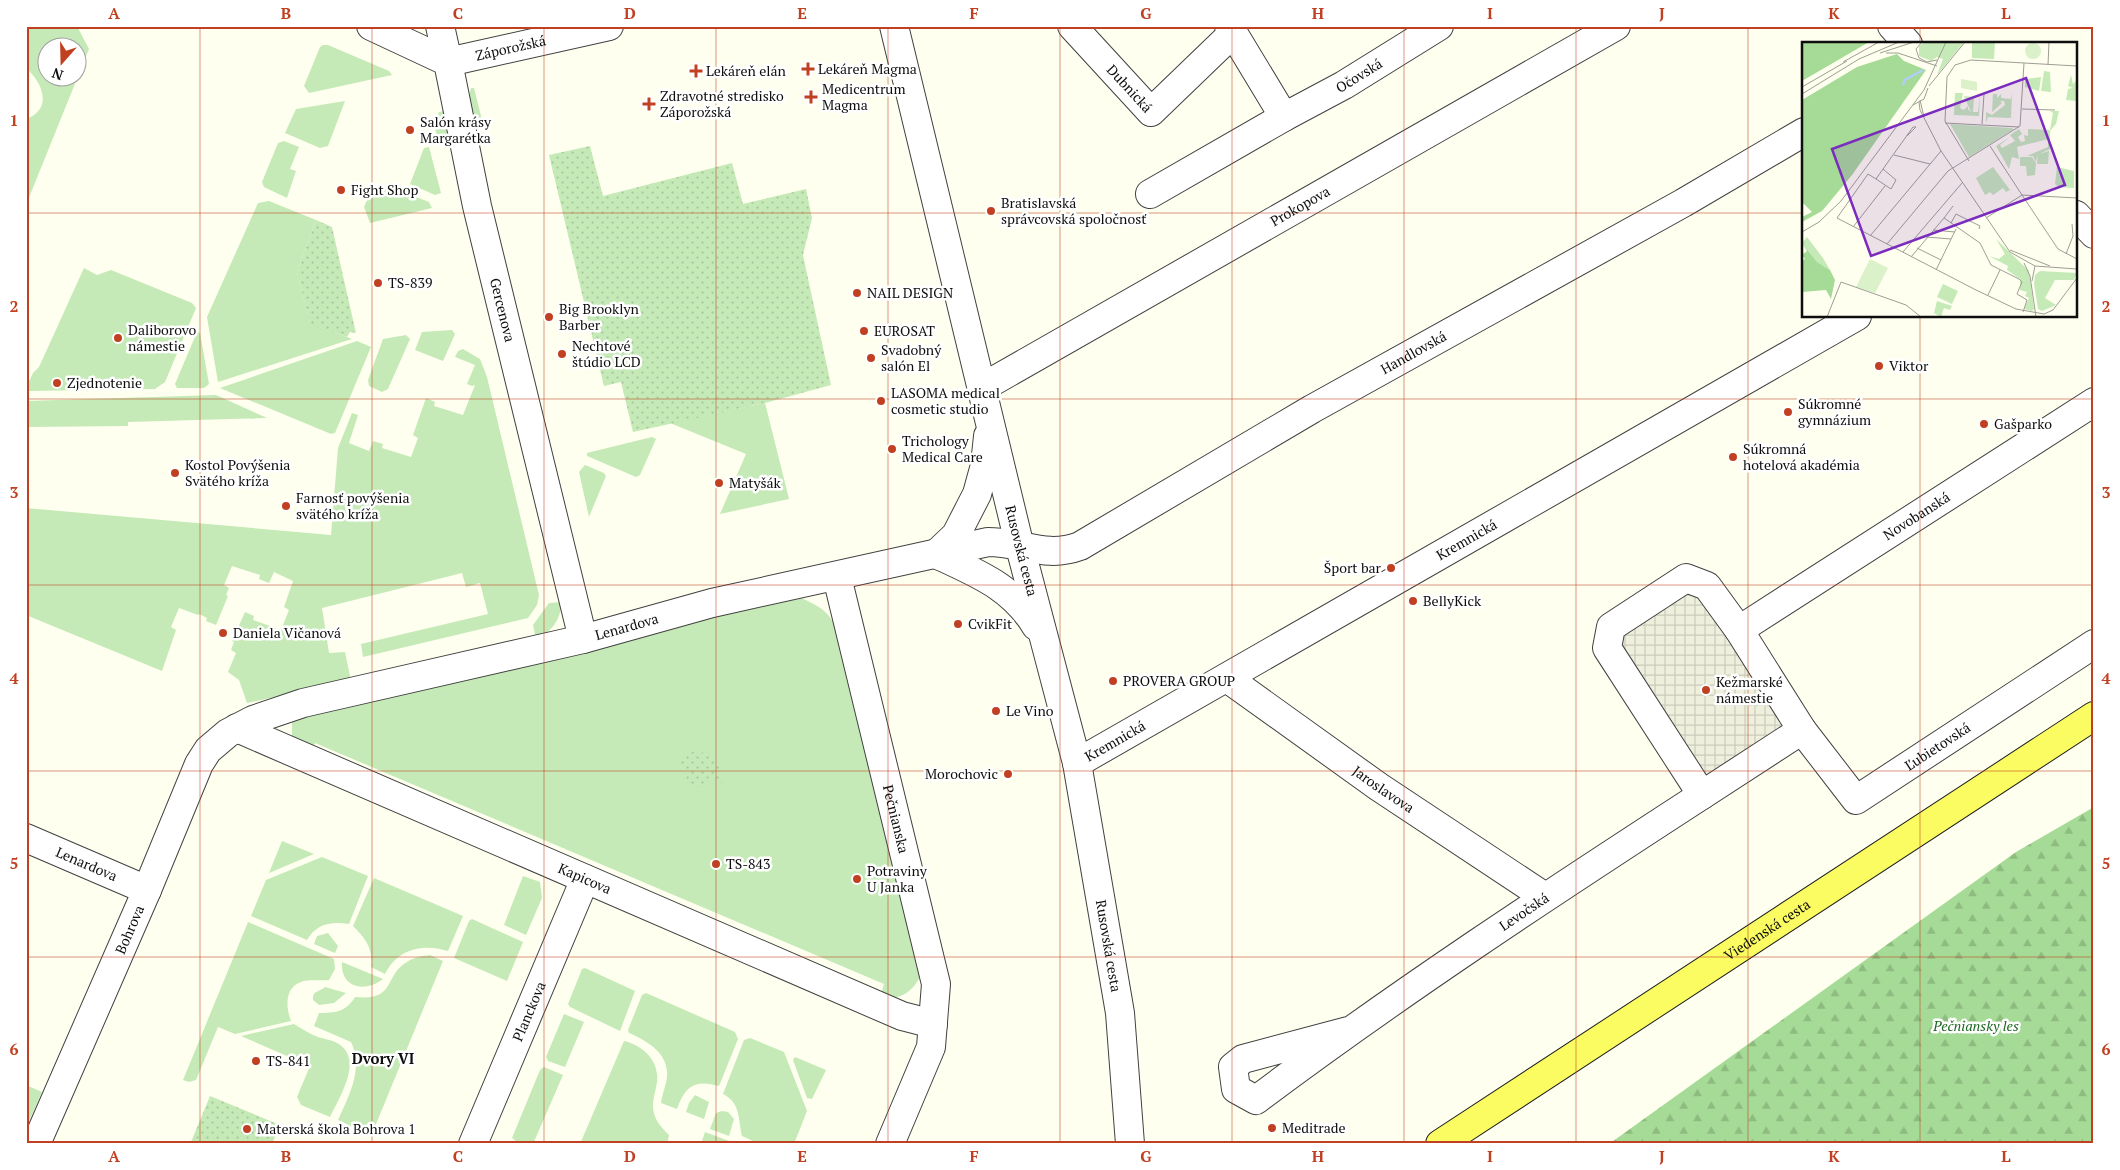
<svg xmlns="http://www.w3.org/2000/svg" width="2120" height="1170" font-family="'PT Serif',serif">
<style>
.grass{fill:#c5eab7;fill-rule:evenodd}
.forest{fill:url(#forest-firs)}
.park{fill:url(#park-dots)}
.plaza{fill:url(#plaza-grid)}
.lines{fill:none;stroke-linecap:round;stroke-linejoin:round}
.minor-casing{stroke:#414141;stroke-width:30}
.major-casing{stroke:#1f1f1f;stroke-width:30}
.minor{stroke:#fff;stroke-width:28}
.major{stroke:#fbfb62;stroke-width:28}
.grid{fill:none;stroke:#c14022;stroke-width:1;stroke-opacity:0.55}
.poi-dot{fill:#c14022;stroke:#fff;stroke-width:2}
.labels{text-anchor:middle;stroke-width:5;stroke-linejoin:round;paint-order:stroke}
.street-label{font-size:14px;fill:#0e0e0e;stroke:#fff}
.poi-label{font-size:14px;fill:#0e0e0e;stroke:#fff;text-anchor:start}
.park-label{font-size:14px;font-style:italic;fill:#1c671f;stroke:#fff}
.neighbourhood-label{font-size:15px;font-weight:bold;fill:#0e0e0e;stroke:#fff}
.inset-river{fill:none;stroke:#b2cdf8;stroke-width:2.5}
.inset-road{fill:none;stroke:#9e9f94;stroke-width:1}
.view{fill:#7b2cbf;fill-opacity:0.15;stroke:#7b2cbf;stroke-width:2.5}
.inset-edge{fill:none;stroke:#0e0e0e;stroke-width:2.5}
.neatline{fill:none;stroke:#c14022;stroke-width:2}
.grid-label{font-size:16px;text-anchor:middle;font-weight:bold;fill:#c14022}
</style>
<defs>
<pattern id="forest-firs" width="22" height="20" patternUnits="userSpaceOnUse" patternTransform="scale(1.25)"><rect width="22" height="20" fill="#a5db96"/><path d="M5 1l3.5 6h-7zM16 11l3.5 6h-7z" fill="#8dbb80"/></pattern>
<pattern id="park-dots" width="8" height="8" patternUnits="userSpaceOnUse" patternTransform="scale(1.25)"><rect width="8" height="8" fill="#c5eab7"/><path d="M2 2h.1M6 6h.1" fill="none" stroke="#a8c89c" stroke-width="1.8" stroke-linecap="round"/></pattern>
<pattern id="plaza-grid" width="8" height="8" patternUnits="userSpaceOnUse" patternTransform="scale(1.25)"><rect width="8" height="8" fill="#efefdd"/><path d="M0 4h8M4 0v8" fill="none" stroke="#ccccbc"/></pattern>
</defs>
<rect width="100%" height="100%" fill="#feffee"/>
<path class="grass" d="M26,26h51l12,23 -63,156v-86c28,-10 16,-37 0,-51zM48,48h30v30h-30z
M323,45h5l61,26 3,4 -83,18 -5,-7 16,-39z
M471,88h3l9,36 -14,-8 -1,-16z
M345,101l-17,45 -8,2 -35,-15 11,-24z
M445,111l7,26 -14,3 -4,-15 5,-13z
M284,141l15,6 -9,22 6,2 -9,27 -23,-11 -2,-5 16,-39z
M429,147l12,46 -6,2 -25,-11 14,-36z
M388,186l41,16 3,6 -62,15 -6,-16 5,-11z
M269,201l47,19 -19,52 13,51 42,16 -134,43 -11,-65 51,-114z
M84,268l13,7 14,-5 81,33 4,5 -31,74 -10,7 -127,2 -1,-5 6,-13 6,-6z
M452,330l3,4 -12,27 -28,-11 7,-18z
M197,332l3,1 9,51 -5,4h-27l-2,-4z
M406,335l4,4 -22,50 -6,3 -13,-6 -1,-6 15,-41z
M357,341l14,6 -36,86 -4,1 -111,-46z
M463,349l17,10 7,18 52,218 -2,10 -9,13 -165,39 -2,-13 127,-30 -8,-31 -14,4 -4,-14 -140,35 7,45 16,-1 6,29 -104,22 -8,-23 -11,-8 8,-19 -5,-3 3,-8 -2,-1 13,-29 9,4 -1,4 28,10 8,-20 -5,-3 9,-26 -19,-9 -5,11 -10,-4 1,-4 -28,-9 -8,19 5,3 -3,7 2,1 -12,29 -10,-4 1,-3 -8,-4 -1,1 -19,-7 -8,19 5,3 -14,41 -136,-56v-107l305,27 7,-87 14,-35 6,2 -9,28 20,8 4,-10 10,3 -1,4 29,9 7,-19 -5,-3 13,-37 9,4 -1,4 29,9 12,-30 -3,1 -5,-2 8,-19 -20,-8 3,-6z
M216,395l51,23 -139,4v4l-100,1 -2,4v-30z
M765,403l24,96 -69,15 26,-60 -76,-31z
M652,437l4,2 -16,36 -4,2 -49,-21v-3z
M585,465l19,8 2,3 -17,41 -10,-45z
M797,596c26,12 32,14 44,42l80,337c-9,18 -21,25 -41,23l4,-14 -569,-241 -6,14 -17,-17v-19l2,-4z
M562,602c-2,18 -9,29 -26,37l-3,-14 16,-22z
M282,841l32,13 -45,19z
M322,857l46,19 -19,48c-18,-3 -33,0 -42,16l-56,-24 15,-36z
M523,876l17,6 2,16 -16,37 -22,-10z
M374,878l89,38 -15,35c-25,-8 -51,-2 -63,23l-14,-7c2,-19 -5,-28 -18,-41z
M472,919l51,23 -16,39 -53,-23 15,-37z
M248,922l86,37 1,10 -6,11c-8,1 -21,-1 -28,2 -17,6 -15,26 -10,39l-56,13 -17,-7 -22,53 -7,2 -6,-2z
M328,933l10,13 -3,7 -21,-9 3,-8z
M430,955l13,6 -69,168 -8,4 -28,-13c11,-24 26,-52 13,-78l-37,-16 5,-13c16,0 27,-1 36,-16 42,4 28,-21 52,-35 7,-5 16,-6 23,-7z
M342,962l41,17c-18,14 -43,9 -41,-17z
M585,968l50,23 -15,40 -50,-24 -2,-3 14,-35z
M325,987l21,6 -12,10 -15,2 -6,-5c-1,-10 7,-8 12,-13z
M646,993l89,39 3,7 -19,47c-24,-7 -34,0 -42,23l-16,-6c1,-10 7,-21 6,-31 -1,-21 -22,-32 -38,-39l-1,-3 14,-35z
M564,1014l20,8 -19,45 -17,-6 -2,-4z
M294,1024c8,5 16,10 24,13 6,2 14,3 19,6 28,15 2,55 -7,74l-29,-12 -4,-8 13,-31 -69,-30z
M750,1038l34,14 23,59 -13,33h-35l-17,-8c-4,-17 -1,-33 -19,-42l21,-54z
M624,1041c16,4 31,15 33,33 2,12 -7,26 -3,39 2,9 8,15 15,22l-2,9h-87z
M795,1057l31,13 -14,29 -5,-1 -14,-38z
M544,1067l19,8 -30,69h-13l-8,-6 28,-68z
M26,1085l16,7 -16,36z
M695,1095l14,7 -5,17 -18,-7 3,-9z
M722,1111l6,1 6,7 -5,17 -19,-7 6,-16z
M705,1132l32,12h-36z"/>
<path class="forest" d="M2094,807v337h-485l407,-292z"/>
<path class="park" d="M590,146l13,50 129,-33 11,41 63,-15 6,29 -9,37 28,130 -66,18 -132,29 -12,-50 -17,4 -55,-231z
M316,220l16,7 24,106 -6,-1 -3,5 -37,-13 -13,-52z
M696,751c19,4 27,13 26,33l-14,-6 -5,8c-9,2 -12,0 -17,-7l2,-10 -15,-5 13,-10z
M210,1096l70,29 -8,19 -81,-2z"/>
<path class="plaza" d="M1686,578l116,152 -100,65 -91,-168z"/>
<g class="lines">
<g class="minor-casing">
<g id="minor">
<path id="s1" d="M371,26l77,36 29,144 106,433"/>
<path id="s2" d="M440,26l8,36 161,-36"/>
<path id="s3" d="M894,26l126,521 57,216 43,250 10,131"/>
<path id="s4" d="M1072,26l79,86 81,-78"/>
<path id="s5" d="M1229,26l55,91 60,-32 95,-59"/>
<path d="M1892,26l16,18"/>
<path d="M1150,194l134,-77"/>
<path d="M2076,215l18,19"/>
<path id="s6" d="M983,387l633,-361"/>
<path d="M936,554l20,-19 21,-41 8,-29 3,-29"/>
<path d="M936,554c40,19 76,32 100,72"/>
<path id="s7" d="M837,577l99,407 -5,63 -41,97"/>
<path d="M1686,578l21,8 32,44 63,100 -100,65 -95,-147 4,-21z"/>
<path id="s8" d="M1739,630l355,-228"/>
<path id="s9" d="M1227,678l152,109 166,110"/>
<path id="s10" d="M237,728l665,288 31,8"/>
<path id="s11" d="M1802,730l54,70 238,-156"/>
<path id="s12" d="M1077,763l780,-447"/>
<path id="s13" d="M26,838l121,52"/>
<path id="s14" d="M1348,1031l-105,28 -10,8 3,22 20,11c144,-108 295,-207 446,-305"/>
<path id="s15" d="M36,1144l111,-254 52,-126 9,-14 20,-17 25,-13 50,-17 280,-64 129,-36 276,-61c35,0 57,17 92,4l232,-137 371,-206 121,-71"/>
<path id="s16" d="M473,1144l112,-265"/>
</g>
</g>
<g class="major-casing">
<g id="major">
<path id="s17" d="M1440,1144l654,-428"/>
</g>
</g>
<use href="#minor" class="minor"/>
<use href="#major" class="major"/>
</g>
<path class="grid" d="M200,26v1118M372,26v1118M544,26v1118M716,26v1118M888,26v1118M1060,26v1118M1232,26v1118M1404,26v1118M1576,26v1118M1748,26v1118M1920,26v18M26,213h1778M2076,213h18M1920,316v828M26,399h2068M26,585h2068M26,771h2068M26,957h2068"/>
<g class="poi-dot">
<path d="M805.5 61.5h5v5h5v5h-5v5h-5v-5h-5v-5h5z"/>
<path d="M693.5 63.5h5v5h5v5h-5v5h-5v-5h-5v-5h5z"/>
<path d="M808.5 89.5h5v5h5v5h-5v5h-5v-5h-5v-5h5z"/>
<path d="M646.5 96.5h5v5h5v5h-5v5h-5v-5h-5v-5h5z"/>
<circle cx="410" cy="130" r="5"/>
<circle cx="341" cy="190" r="5"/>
<circle cx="991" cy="211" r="5"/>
<circle cx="378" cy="283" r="5"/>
<circle cx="857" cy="293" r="5"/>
<circle cx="549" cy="317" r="5"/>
<circle cx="864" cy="331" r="5"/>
<circle cx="118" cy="338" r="5"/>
<circle cx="562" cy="354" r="5"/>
<circle cx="871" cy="358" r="5"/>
<circle cx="1879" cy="366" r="5"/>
<circle cx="57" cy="383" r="5"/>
<circle cx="881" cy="401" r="5"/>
<circle cx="1788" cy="412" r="5"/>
<circle cx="1984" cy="424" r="5"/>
<circle cx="892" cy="449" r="5"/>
<circle cx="1733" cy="457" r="5"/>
<circle cx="175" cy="473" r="5"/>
<circle cx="719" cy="483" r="5"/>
<circle cx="286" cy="506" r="5"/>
<circle cx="1391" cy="568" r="5"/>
<circle cx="1413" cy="601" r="5"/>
<circle cx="958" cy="624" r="5"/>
<circle cx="223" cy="633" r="5"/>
<circle cx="1113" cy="681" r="5"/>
<circle cx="1706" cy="690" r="5"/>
<circle cx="996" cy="711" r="5"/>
<circle cx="1008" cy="774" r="5"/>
<circle cx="716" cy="864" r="5"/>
<circle cx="857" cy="879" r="5"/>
<circle cx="256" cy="1061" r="5"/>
<circle cx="1272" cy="1128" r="5"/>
<circle cx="247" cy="1129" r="5"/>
</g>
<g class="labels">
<g class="street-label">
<text dy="5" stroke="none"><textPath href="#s2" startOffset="101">Záporožská</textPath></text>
<text dy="5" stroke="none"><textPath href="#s5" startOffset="192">Očovská</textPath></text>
<text dy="5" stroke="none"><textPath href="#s4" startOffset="85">Dubnická</textPath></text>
<text dy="5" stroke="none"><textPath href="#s6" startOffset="365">Prokopova</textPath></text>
<text dy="5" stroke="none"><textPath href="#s1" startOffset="339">Gercenova</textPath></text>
<text dy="5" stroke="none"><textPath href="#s15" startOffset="1720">Handlovská</textPath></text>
<text dy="5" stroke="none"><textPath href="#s8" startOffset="211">Novobanská</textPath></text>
<text dy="5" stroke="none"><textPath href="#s12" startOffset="449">Kremnická</textPath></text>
<text dy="5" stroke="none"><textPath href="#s3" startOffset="540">Rusovská cesta</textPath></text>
<text dy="5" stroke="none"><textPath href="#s15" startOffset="870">Lenardova</textPath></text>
<text dy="5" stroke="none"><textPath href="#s12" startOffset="44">Kremnická</textPath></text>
<text dy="5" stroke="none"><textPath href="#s11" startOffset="186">Ľubietovská</textPath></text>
<text dy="5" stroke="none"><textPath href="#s9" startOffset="192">Jaroslavova</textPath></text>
<text dy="5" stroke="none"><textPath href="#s7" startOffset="249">Pečnianska</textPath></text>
<text dy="5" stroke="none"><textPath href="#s13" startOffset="66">Lenardova</textPath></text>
<text dy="5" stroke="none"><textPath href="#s10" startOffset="379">Kapicova</textPath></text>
<text dy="5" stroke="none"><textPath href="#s14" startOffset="494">Levočská</textPath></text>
<text dy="5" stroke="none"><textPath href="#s17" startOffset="391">Viedenská cesta</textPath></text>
<text dy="5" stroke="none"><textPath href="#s15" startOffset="234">Bohrova</textPath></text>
<text dy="5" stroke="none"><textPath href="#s3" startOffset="945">Rusovská cesta</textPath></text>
<text dy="5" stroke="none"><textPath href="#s16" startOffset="144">Planckova</textPath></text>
</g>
<g class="poi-label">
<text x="818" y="74">Lekáreň Magma</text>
<text x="706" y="76">Lekáreň elán</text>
<text x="822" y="94">Medicentrum<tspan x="822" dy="16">Magma</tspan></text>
<text x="660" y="101">Zdravotné stredisko<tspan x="660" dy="16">Záporožská</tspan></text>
<text x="420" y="127">Salón krásy<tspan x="420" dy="16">Margarétka</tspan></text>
<text x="351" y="195">Fight Shop</text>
<text x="1001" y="208">Bratislavská<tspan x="1001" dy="16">správcovská spoločnosť</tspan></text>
<text x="388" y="288">TS-839</text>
<text x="867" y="298">NAIL DESIGN</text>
<text x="559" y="314">Big Brooklyn<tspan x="559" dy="16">Barber</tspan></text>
<text x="128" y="335">Daliborovo<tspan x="128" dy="16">námestie</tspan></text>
<text x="874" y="336">EUROSAT</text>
<text x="572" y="351">Nechtové<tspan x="572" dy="16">štúdio LCD</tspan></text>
<text x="881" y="355">Svadobný<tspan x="881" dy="16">salón El</tspan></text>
<text x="1889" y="371">Viktor</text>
<text x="67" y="388">Zjednotenie</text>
<text x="891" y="398">LASOMA medical<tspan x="891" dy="16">cosmetic studio</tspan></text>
<text x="1798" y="409">Súkromné<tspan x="1798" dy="16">gymnázium</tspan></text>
<text x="1994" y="429">Gašparko</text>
<text x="902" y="446">Trichology<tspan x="902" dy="16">Medical Care</tspan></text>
<text x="1743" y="454">Súkromná<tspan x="1743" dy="16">hotelová akadémia</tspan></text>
<text x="185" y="470">Kostol Povýšenia<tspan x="185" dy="16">Svätého kríža</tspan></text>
<text x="729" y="488">Matyšák</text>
<text x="296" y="503">Farnosť povýšenia<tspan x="296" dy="16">svätého kríža</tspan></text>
<text x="1381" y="573" text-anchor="end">Šport bar</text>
<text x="1423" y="606">BellyKick</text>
<text x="968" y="629">CvikFit</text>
<text x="233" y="638">Daniela Vičanová</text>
<text x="1123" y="686">PROVERA GROUP</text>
<text x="1716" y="687">Kežmarské<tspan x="1716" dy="16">námestie</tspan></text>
<text x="1006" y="716">Le Vino</text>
<text x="998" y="779" text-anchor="end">Morochovic</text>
<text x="726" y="869">TS-843</text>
<text x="867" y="876">Potraviny<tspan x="867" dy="16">U Janka</tspan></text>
<text x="266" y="1066">TS-841</text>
<text x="1282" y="1133">Meditrade</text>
<text x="257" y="1134">Materská škola Bohrova 1</text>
</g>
<g class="park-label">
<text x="1976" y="1031">Pečniansky les</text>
</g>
<g class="neighbourhood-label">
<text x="383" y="1064">Dvory VI</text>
</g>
</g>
<g transform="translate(1802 42)">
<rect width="275" height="275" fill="#feffee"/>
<path d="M123,0h39l-27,33 6,-16 -6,-2 -6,4 -12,-5v-10zM170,0h23l-1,17 -22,-1zM240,29l-3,20 -14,-4v-8l16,-2zM242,29l6,1 1,20 -10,-1zM269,33l2,9 4,-4v21l-11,-1 2,-11 5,-1 -5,-2zM153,51h8l-3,15 4,2 4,-4v3l3,3 -7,-16 10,1 -1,15h5l2,-18 -1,22 -25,-1zM210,51l-1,25 -23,-1 -2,6v-11l6,3 13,-10 -1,-4h-4l2,2 -10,9 1,-18h4v4l4,-4v4l10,1zM248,69h9l-3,13 -6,7v18l-11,5 10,-3 -1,13h-11l1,-10 -2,8 -3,-6h-6l21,-9v-8l-31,8 2,12 -7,-2 -3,12 -13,-23 14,-9 -10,8 2,3 13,-7 -5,-6 9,-6 3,5 -4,3 3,5 4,-1 -1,-6 4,1v-7l22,1 3,-17zM148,82l61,4 3,1 -45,28zM218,115h12l4,6 -1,12 -8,1 -1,-10h-6zM255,125l17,4v17l-15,-1 -4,-3zM5,195l16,21 7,12 -13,-8 -15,-19zM194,197l33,32 5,38 -2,2 -8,-2 5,-11 -4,-2 2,-4 -7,-2v-11l-13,-9 1,-4 -19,-10 10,3 6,-5zM238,229l37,2 -3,7h-19l-10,18 11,7 -14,6 -4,-2 -4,-25 1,-9zM141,242l15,7 -6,13 -15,-7zM135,259l15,5 -2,4 -6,-2 -3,9 -7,-4z" fill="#c5eab7"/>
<path d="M0,0h67l-67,39zM95,12l7,7 22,9 -74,105 -30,36 -20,11v-5l10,-5 -10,-10v-102l55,-33zM0,201l15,19 13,8 5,10 -4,19 -5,-9 -24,2v-31l3,-2 -3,-4 5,-4z" fill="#a5db96"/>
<path d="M191,125l17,23 -4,2 -3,-4 -10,7 -3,-3 -5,3 -9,-17z" fill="#c5eab7"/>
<path d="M223 9a8 8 0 1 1 16 0a8 8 0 1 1-16 0ZM159,37l16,3v9l-16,-3zM68,217l18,9 -13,25 -19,-6z" fill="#daf1c9"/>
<path class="inset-river" d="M101,43l2,-5 18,-10"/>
<path class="inset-road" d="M120,0l-6,7 3,9 8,4 10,-2M78,11l34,-11M84,11h12l39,13M41,20l36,-20M246,23l1,-23M127,44l36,-44M0,45l45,-26M0,52l57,-35 40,-17M118,58l4,17M117,60l1,8 21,41 69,101 25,14 42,3M111,63l11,-6 4,-11M220,67l33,1M143,81l74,4M180,82l2,-30M188,104l32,49 55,3M92,113l36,9M167,119l-24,-40 2,-44 8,-12 16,-5 106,6M81,127l30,-42h3l-9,9M81,127l13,11 -5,9 -15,-10zM74,137l-8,-5 -31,44 139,72 40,19 28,5 9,-4 24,-32M142,176l9,-12M184,176l36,-23 36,54 19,10M149,181l5,-9 24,12 -1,3M51,185l32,-41M131,188l22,2M0,190l17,-10 22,-21 83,-111 22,-48M68,194l71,-85M124,195l25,2M85,202l61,-73 72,-45 4,-63M115,206l24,12M208,208l40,16M101,210l59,-69M264,212l7,-18 -1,-12M109,215l33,-39 36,25 11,22 28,14 3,3 -5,12 10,6 -4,12M222,221l6,13 6,41M134,228l20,-41M230,239l3,-15M186,253l12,-25M25,275l14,-35 65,23 15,12"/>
<path class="view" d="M224,36l39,107 -194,71 -39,-107z"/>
<rect width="275" height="275" class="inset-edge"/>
</g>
<rect width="2120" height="1170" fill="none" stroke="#ffffff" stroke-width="55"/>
<g transform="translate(62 62) rotate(200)"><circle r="24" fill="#ffffff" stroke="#9f9f9f"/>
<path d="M0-4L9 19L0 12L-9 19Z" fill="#c14022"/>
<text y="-8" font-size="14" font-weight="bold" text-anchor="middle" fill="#0e0e0e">N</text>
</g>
<rect x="28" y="28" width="2064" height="1114" class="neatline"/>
<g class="grid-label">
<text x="114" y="19">A</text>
<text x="286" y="19">B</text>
<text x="458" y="19">C</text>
<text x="630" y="19">D</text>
<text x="802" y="19">E</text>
<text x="974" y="19">F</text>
<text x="1146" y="19">G</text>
<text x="1318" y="19">H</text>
<text x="1490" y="19">I</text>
<text x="1662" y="19">J</text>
<text x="1834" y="19">K</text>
<text x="2006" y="19">L</text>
<text x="14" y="126">1</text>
<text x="2106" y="126">1</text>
<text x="14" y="312">2</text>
<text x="2106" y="312">2</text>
<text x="14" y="498">3</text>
<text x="2106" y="498">3</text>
<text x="14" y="684">4</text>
<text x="2106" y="684">4</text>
<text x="14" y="869">5</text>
<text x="2106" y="869">5</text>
<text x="14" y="1055">6</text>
<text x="2106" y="1055">6</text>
<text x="114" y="1162">A</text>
<text x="286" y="1162">B</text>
<text x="458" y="1162">C</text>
<text x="630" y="1162">D</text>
<text x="802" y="1162">E</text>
<text x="974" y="1162">F</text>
<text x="1146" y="1162">G</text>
<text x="1318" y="1162">H</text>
<text x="1490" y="1162">I</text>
<text x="1662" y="1162">J</text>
<text x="1834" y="1162">K</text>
<text x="2006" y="1162">L</text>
</g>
</svg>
